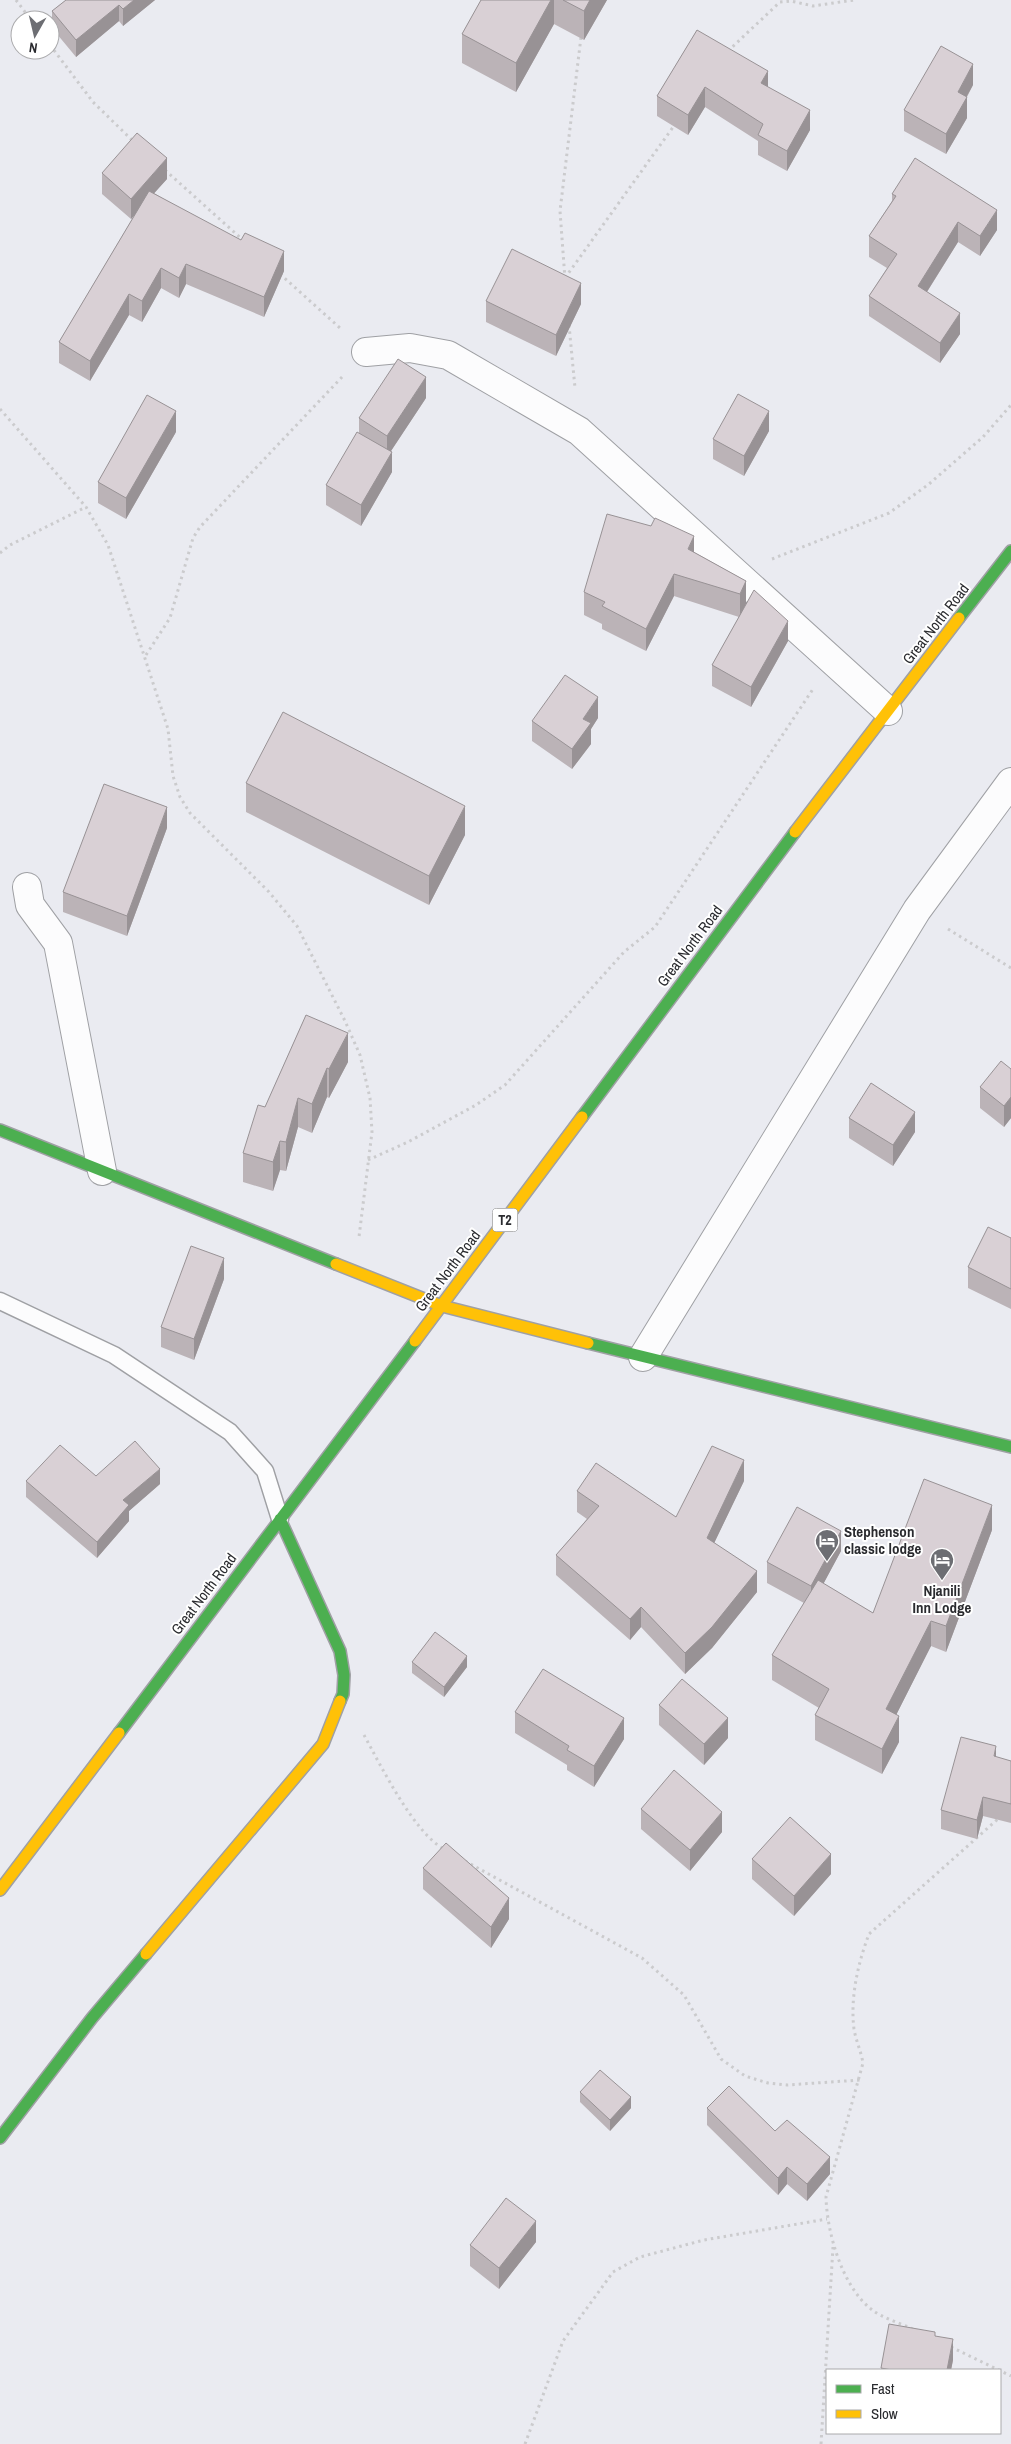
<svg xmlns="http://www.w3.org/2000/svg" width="1011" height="2444" font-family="'Archivo Narrow',sans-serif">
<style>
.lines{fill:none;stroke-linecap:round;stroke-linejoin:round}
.lane-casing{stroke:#9fa0a4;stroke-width:19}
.street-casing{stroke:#9fa0a4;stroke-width:30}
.fast-casing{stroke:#9fa0a4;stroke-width:14}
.slow-casing{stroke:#9fa0a4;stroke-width:14}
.path{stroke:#cbcbcd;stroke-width:3;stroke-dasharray:2.5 4;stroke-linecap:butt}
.lane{stroke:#fcfcfd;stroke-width:16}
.street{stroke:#fcfcfd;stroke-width:28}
.fast{stroke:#4caf50;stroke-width:11}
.slow{stroke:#ffc107;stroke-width:11}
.wall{fill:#bbb3b7}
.shaded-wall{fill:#989295}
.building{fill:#d9d0d5;stroke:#989295}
.labels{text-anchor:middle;stroke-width:4;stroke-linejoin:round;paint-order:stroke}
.shield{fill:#fff;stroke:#6a6b6d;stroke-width:1}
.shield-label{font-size:14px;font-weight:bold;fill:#2a2b2f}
.street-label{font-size:15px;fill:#2a2b2f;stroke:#fff}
.poi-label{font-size:15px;font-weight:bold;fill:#2a2b2f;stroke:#fff;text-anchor:start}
</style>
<rect width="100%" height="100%" fill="#eaebf1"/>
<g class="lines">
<g class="lane-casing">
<path id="lane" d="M0,1301l114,54 116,77 35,39 15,48"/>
</g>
<g class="street-casing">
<path id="street" d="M366,352l44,-4 38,7 131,76 309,280
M27,887l3,18 28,38 44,228
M643,1357l274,-447 94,-128"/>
</g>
<g class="fast-casing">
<path id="fast" d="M959,618l52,-67
M582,1117l213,-285
M0,1130l336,134
M588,1343l423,104
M280,1519l60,132 4,24 -1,19 -3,7
M119,1733l296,-392
M0,2138l92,-120 54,-64"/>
</g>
<g class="slow-casing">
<path id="slow" d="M795,832l164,-214
M336,1264l106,42 146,37
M415,1341l167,-224
M0,1890l119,-157
M146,1954l177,-210 17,-43"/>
</g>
<path class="path" d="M16,0l15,20
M50,45l43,57 41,40
M728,51l52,-49 11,-1 22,5 41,-6
M165,170l79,71
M280,274l60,54
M565,278l111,-155
M565,279l-5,-68 21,-174
M569,325l6,63
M0,409l86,98 22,38 60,184 5,47 7,21 10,16 79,79 28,34 48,95 15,34 10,43 2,34 -13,105
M0,553l10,-8 76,-38
M772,559l117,-46 40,-29 54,-47 28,-32
M146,655l24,-37 23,-80 7,-11 143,-151
M948,929l63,39
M368,1160l40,-18 68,-37 29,-20 119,-133 31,-25 158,-238
M364,1735c17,31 50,98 80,114
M465,1861l177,97 42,37 37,64 24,17 23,7 19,2 73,-5
M913,2329c-13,-6 -31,-11 -42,-20 -29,-23 -44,-76 -45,-112l37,-134c-2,-12 -7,-22 -9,-34 -4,-31 4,-66 15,-95l130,-116
M951,2347l60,29
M525,2444l38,-103 50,-69 27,-15 64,-17 123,-21
M821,2444l12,-197"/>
<use href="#lane" class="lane"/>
<use href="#street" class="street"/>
<use href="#fast" class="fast"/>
<use href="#slow" class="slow"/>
</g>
<path class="wall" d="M66,0h89l-32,26 -4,-5 -43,36 -24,-29v-17z
M481,0h126l-23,40 -30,-16 -38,68 -54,-29v-29z
M697,30l71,57 42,43 -23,41 -29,-16v-14l-53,-34 -17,28 -31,-19v-20z
M973,85l-6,12v21l-21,36 -42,-23v-21z
M102,173l65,6 -13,14 130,78 -20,46 -78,-33 -7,14 -18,-10 -19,34 -13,-7 -39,66 -31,-18v-21l75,-126 -3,3 -29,-25z
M892,194l105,36 -17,26 -22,-14 -31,50 33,42 -20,29 -71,-47v-20l18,-28 -18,-11v-21l23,-35z
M486,301l95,3 -25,52 -70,-34z
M426,398l-35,53 1,21 -31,54 -35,-21v-20l33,-52v-15z
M769,431l-25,45 -31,-17v-20z
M176,432l-50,87 -28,-16v-21z
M694,552l52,29v23l-2,4 44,33 -37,66 -39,-21v-21l27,-48 -65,-21 -28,55 -44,-22v-5l-18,-9v-23z
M598,718l-7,11v15l-19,25 -40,-28v-20z
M246,783l219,52 -36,70 -183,-93z
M167,828l-40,108 -64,-24v-20z
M306,1015l42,47 -19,36 -2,-1 -15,36 -14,-6 -12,44 -6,-1 -7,21 -30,-9v-29l22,-46z
M1011,1069v49l-7,9 -24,-19v-21z
M849,1118l66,14 -22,34 -44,-28z
M1011,1238v71l-43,-21v-21z
M224,1279l-30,81 -33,-13v-20z
M96,1476l64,8 -31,27v10l-32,37 -71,-61v-16z
M744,1481l-30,62 43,49 -45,56 -27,26 -44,-47 -11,13 -74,-65v-20l31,-36 -10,-7v-21l99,26z
M992,1530l-46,122 -15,-6 -35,69 3,27 -17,32 -67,-34v-25l4,-7 -47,-28v-25l32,-52 -37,-20v-21l74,-11 -18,33 50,29z
M412,1662l55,5 -23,30 -32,-24z
M659,1705l69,33 -24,27 -45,-40z
M515,1712l109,27 -30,48 -27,-17v-5l-52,-32z
M996,1757l15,4v62l-28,-7 -6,23 -36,-10v-19z
M641,1809l81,23 -32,39 -49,-42z
M752,1859l79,15 -37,42 -42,-37z
M423,1868l86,51 -18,29 -68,-59z
M580,2092l51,16 -21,23 -30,-29z
M707,2108l68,23 55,43 -23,27 -20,-17 -9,11 -71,-70z
M536,2242l-37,47 -29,-23v-21z
M935,2336l18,24 -2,10h-70v-2z"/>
<path class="shaded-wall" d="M134,0h21l-32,26v-17z
M551,0h3v24l-38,68v-29z
M590,0h17l-23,40v-29z
M119,5v16l-43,36v-17z
M973,64v21l-15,27v-20z
M768,71v21l-7,-9z
M705,87v20l-17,28v-20z
M967,97v21l-21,36v-20z
M810,110v20l-23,41v-20z
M167,158v21l-36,40v-20z
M997,210v20l-17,26v-20z
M958,222v20l-40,64v-20z
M284,251v20l-20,46v-20z
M186,264v20l-7,14v-20z
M161,268v20l-19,34v-21z
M581,283v21l-25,52v-21z
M129,294v21l-39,66v-20z
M960,313v21l-20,29v-20z
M426,377v21l-39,59v-21z
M176,411v21l-50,87v-21z
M769,411v20l-25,45v-20z
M392,452v20l-31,54v-21z
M694,536v23l-6,-10z
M674,574v22l-28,55v-22z
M746,581v23l-6,13v-23z
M788,621v20l-37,66v-20z
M598,697v21l-7,11v15l-19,25v-20l11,-30z
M465,806v29l-36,70v-29z
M167,807v21l-40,108v-20z
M348,1033v29l-19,36v-29z
M327,1068v29l-15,36v-29z
M1011,1097v21l-7,9v-21z
M298,1098v29l-12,44v-29z
M915,1112v20l-22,34v-21z
M280,1141v29l-7,21v-29z
M224,1258v21l-30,81v-21z
M744,1460v21l-37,77v-20z
M160,1469v15l-31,27v10l-32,37v-16l26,-42z
M992,1505v25l-46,122v-26z
M841,1531v20l-30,56v-21z
M757,1571v21l-45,56 -27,26v-21z
M641,1607v20l-11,13v-21z
M931,1621v25l-45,89v-26z
M467,1656v11l-23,30v-10z
M899,1716v26l-17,32v-25z
M624,1718v21l-30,48v-21z
M728,1718v20l-24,27v-21z
M996,1746v19l-2,-9z
M983,1797v19l-6,23v-19z
M722,1812v20l-32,39v-21z
M831,1854v20l-37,42v-20z
M509,1898v21l-18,29v-21z
M631,2097v11l-21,23v-11z
M830,2157v17l-23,27v-17z
M787,2167v17l-9,11v-17z
M536,2221v21l-37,47v-21z
M953,2339v21l-2,10h-4z"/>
<path class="building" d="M66,0h68l-11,9 -4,-4 -43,35 -24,-29z
M481,0h70l-35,63 -54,-29z
M563,0h27l-6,11z
M697,30l71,41 -7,12 49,27 -23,41 -29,-16 5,-11 -58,-37 -17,28 -31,-19z
M941,46l32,18 -15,28 9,5 -21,37 -42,-24z
M137,133l30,25 -36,41 -29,-26z
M915,158l82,52 -17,26 -22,-14 -40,64 42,27 -20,30 -71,-47 28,-42 -28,-18 27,-40 -4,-2z
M149,191l92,49 4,-7 39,18 -20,46 -78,-33 -7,14 -18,-10 -19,33 -13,-7 -39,67 -31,-19z
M512,249l69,34 -25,52 -70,-34z
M398,359l28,18 -39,59 -28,-18z
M738,394l31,17 -25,45 -31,-17z
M147,395l29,16 -50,87 -28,-16z
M357,432l35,20 -31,53 -35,-20z
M607,514l44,12 4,-8 39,18 -6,13 58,32 -6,13 -66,-20 -28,55 -44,-23 3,-4 -21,-10z
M754,590l34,31 -37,66 -39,-22z
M565,675l33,22 -15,22 8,4 -19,26 -40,-28z
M283,712l182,94 -36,70 -183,-93z
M104,784l63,23 -40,109 -64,-24z
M306,1015l42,18 -19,36 -2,-1 -15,36 -14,-6 -12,44 -6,-1 -7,21 -30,-9 15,-48 7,2z
M1001,1061l10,8v28l-7,9 -24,-19z
M871,1083l44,29 -22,33 -44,-27z
M988,1227l23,11v51l-43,-22z
M191,1246l33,12 -30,81 -33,-12z
M135,1441l25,28 -37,31 6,5 -32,37 -71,-61 34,-36 36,31z
M712,1446l32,14 -37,78 50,33 -45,56 -27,26 -44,-46 -11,12 -74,-64 43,-49 -22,-15 19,-28 80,54z
M924,1479l68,26 -46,121 -15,-5 -45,88 13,7 -17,33 -67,-34 14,-26 -57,-34 46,-75 55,33z
M797,1507l44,24 -30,55 -44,-24z
M435,1632l32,24 -23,31 -32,-25z
M543,1669l81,49 -30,48 -27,-16 2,-4 -54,-34z
M682,1679l46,39 -24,26 -45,-39z
M961,1737l35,9 -2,10 17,5v43l-28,-7 -6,23 -36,-10z
M674,1770l48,42 -32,38 -49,-41z
M790,1817l41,37 -37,42 -42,-37z
M446,1843l63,55 -18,29 -68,-59z
M600,2070l31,27 -21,23 -30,-28z
M729,2086l46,45 12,-11 43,37 -23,27 -20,-17 -9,11 -71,-70z
M506,2198l30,23 -37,47 -29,-23z
M889,2324l46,8v4l18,3 -6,31h-55l-11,-2z"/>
<defs>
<g id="hotel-pin" transform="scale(1.25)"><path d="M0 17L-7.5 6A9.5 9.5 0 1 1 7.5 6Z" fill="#6d6e73" stroke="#fff"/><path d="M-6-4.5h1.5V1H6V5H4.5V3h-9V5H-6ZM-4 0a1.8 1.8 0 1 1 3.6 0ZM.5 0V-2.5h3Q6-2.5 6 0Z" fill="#fff"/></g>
</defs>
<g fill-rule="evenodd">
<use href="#hotel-pin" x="827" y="1541"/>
<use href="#hotel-pin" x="942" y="1560"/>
</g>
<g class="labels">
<rect class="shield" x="492.5" y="1208.5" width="25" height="23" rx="4"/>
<g class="shield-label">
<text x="505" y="1225">T2</text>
</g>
<g class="street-label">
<text transform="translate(936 624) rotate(-52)" y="5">Great North Road</text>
<text transform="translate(690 946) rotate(-53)" y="5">Great North Road</text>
<text transform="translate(448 1271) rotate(-53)" y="5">Great North Road</text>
<text transform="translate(204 1594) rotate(-53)" y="5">Great North Road</text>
</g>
<g class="poi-label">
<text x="844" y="1537">Stephenson<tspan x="844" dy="17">classic lodge</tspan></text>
<text x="942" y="1596" text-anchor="middle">Njanili<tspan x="942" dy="17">Inn Lodge</tspan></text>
</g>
</g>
<rect x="826" y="2369" width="175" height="65" fill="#ffffff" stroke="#aaaaac"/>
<rect x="836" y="2385" width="25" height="8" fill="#4caf50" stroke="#aaaaac"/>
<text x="871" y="2394" font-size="15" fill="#2a2b2f">Fast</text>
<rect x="836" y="2410" width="25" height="8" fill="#ffc107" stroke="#aaaaac"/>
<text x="871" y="2419" font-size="15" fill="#2a2b2f">Slow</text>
<g transform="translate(35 35) rotate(188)"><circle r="24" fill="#ffffff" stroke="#aaaaac"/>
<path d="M0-4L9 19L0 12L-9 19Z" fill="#6d6e73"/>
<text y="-8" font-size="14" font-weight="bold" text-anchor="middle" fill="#2a2b2f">N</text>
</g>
</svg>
